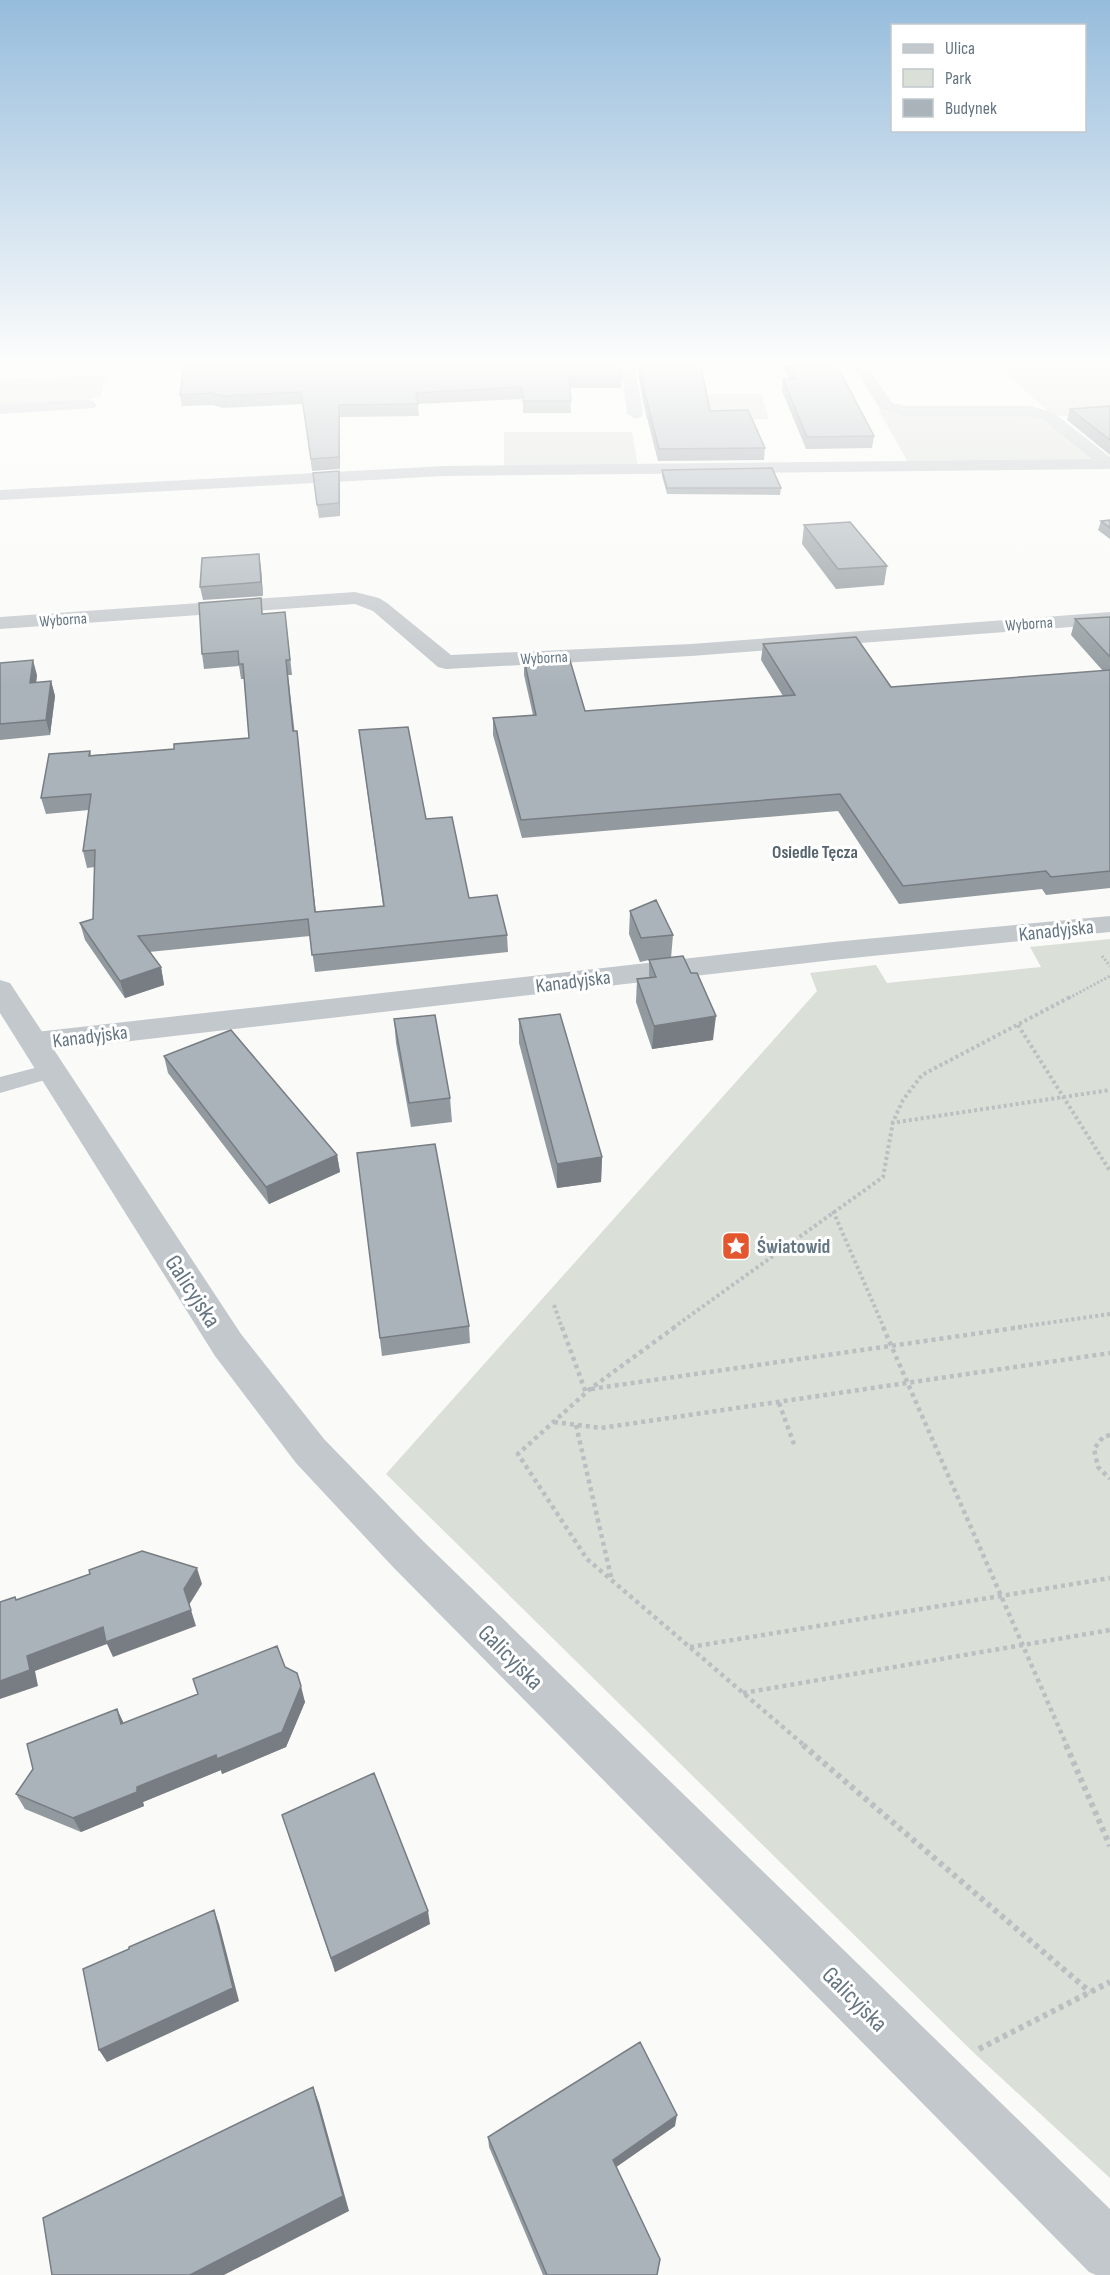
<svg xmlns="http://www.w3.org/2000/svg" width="1110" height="2275" font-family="'Sofia Sans Condensed',sans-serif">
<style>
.green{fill:#dadfd7}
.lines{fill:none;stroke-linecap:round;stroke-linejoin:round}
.path-far3{stroke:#bbbfc2;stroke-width:3;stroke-dasharray:2 2;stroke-linecap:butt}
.path-far2{stroke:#bbbfc2;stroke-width:4;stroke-dasharray:3 3;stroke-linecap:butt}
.path-far1{stroke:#bbbfc2;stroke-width:4.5;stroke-dasharray:4 4;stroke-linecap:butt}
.path{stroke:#bbbfc2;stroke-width:6;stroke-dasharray:4.5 4.5;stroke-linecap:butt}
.service{fill:#c3c8cc;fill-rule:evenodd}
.minor{fill:#c3c8cc;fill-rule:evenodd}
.tertiary{fill:#c3c8cc;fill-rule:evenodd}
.wall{fill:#929a9f}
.shaded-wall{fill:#777d82}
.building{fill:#aab3b9;stroke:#777d82;stroke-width:1.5}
.labels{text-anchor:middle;stroke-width:6;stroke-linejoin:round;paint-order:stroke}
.far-street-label{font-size:16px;fill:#657683;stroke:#fff}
.far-neighbourhood-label{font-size:18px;font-weight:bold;fill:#57646e;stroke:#fff}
.street-label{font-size:20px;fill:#657683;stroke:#fff}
.poi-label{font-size:20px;font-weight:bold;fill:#657683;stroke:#fff;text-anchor:start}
.near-street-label{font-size:24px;fill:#657683;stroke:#fff}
</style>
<rect width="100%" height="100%" fill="#fafaf8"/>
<path class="green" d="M999,366h111v48l-57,2z
M106,375l-5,21 -26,8 -75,4v-29z
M643,394h118l8,25h-123z
M878,409l22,5h125l20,4 49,42 -185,4z
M504,432h128l6,34 -134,2z
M1110,939v1239l-137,-126 -587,-578 431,-483 -7,-18 66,-8 11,18 154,-16 -11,-20z"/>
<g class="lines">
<path class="path-far3" d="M1102,956l8,10
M1069,998l41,-22"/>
<path class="path-far2" d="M1018,1025l92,146
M891,1123l219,-33
M833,1211l51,117
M554,1305l8,23
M673,1328l210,-151 10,-55 10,-22 19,-25 150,-79
M1012,1328l98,-14"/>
<path class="path-far1" d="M562,1327l24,66
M675,1327l-85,62 -72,65 69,105 218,187
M883,1327l184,419
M591,1389l431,-62
M779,1403l16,44
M554,1422l47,6 509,-75
M576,1425l36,156
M1110,1435l-7,2 -9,12 4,18 12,12
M690,1647l420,-69
M743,1693l367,-63"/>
<path class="path" d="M803,1745l287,247
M1066,1745l44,101
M979,2049l131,-67"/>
<path class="service" d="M54,1063l8,2 3,5 -3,5 -62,18v-16z"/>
<path class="minor" d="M621,366h14l8,48 -2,3 -6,2 -8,-5z
M853,366h14l25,37 13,3h125l24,7 56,44v12l-665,7 -445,24v-10l445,-24 647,-7 -50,-40 -13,-3h-125l-24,-7z
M89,400l5,2 3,3 -3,3 -94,6v-10z
M355,592l24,6 8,5 64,52 240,-11 419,-32v12l-419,32 -245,13 -8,-2 -65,-56 -18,-7 -355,25v-12z
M1110,916v16l-277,28 -797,92 -11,-3 -4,-7 4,-7 11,-3 797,-90z"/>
<path class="tertiary" d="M0,980l10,3 231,351 83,105 99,102 687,668v66h-14l-7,-3 -696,-705 -97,-104 -81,-107 -215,-343z"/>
</g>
<path class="wall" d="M184,366l438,11 -1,11h-51l1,25h-48v-14l-105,5 1,12 -79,1v52l-28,2 -9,-67 -80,4 -10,-3 -31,1 -2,-11z
M637,366h64l9,45 55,37 -1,12 -106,1 -15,-59z
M782,366h55l37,70 -2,12 -66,1 -24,-58 1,-12h6z
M1110,406v49l-43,-35 3,-11z
M662,470l119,18 -1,7 -113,-1 -5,-18z
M339,471l1,13v32l-21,2 -5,-33z
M1110,520v19l-12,-9 3,-9z
M804,525l83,41 -3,19 -48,4 -34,-45z
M261,568l2,28 -60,4 -3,-13z
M285,612l7,63h-4l28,237 67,-6 -24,-176 67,89 43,79 38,37 1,17 -193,20 -5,-36 -161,16 12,15 3,18 -39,13 -40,-58 -5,-17 13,-4 2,-52 -8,1 -4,-17 6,-41 -43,4 -5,-16 49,-47 1,4 83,-6 75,-11 -5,-59h-3l-2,-13 -35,3 -2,-15 61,-40z
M1110,617v271l-64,7 -4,-6 -143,15 -61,-93 -316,27 -29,-103v-17l40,-3 -9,-40v-16l61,52 198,-15 -22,-36 2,-16 128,43 212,-16 -32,-36 4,-16z
M0,663l37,12 -1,8 15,-2 4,15 -5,39 -50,5z
M630,911l43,24 -2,23 42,82 -61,9 -16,-47 1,-23 12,-2v-17l-9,2 -11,-28z
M394,1019l56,79 2,24 -41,5 -15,-84z
M519,1019l83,138 -1,25 -44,6 -38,-145z
M164,1056l173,99 3,17 -71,32 -101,-131z
M357,1153l112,173 1,17 -88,13z
M285,1667l20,35 -19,45 -64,27 -1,-4 -78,32 1,4 -63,26 -56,-23 -9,-15 101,-85 7,15z
M282,1815l148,109 -95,48z
M675,2126l-59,41 41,108h-114l-54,-128 -1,-10z"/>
<path class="shaded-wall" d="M339,405l1,12v52l-1,-12z
M339,471l1,13v32l-1,-13z
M259,554l2,14 2,28 -2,-14z
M33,660l4,15 -3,23 -4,-15z
M51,681l4,15 -5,39 -4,-15z
M161,967l3,18 -39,13 -5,-17z
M716,1016l-3,24 -61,9 2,-23z
M337,1155l3,17 -71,32 -3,-17z
M602,1157l-1,25 -44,6v-24z
M197,1568l5,16 -13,21 -5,-16z
M191,1610l5,16 -83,31 -6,-13 -72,27 3,15 -38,13v-18l27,-25 76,-29z
M301,1686l4,16 -19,45 -64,27 -1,-4 -78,32 1,4 -63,26 -8,-14 64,-31z
M117,1709l7,15h-3z
M214,1910l5,14 20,77 -132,61 -8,-12z
M428,1911l2,13 -95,48 -4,-14z
M313,2087l6,16 30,108 -125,64h-34z
M677,2115l-2,11 -63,44 1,-10z"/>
<path class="building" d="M184,366h436l2,11h-53l2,24h-48l-1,-14 -106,6 2,11 -79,1v52l-28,2 -10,-67 -79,4 -11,-3 -31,2z
M640,366h61l9,45 38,-1 17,38 -106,1 -15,-59z
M789,366h48l37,70 -67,1 -24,-58h13z
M1110,406v34l-40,-31z
M772,468l9,20h-114l-5,-18z
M339,471v32l-22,2 -4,-32z
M1110,520v8l-9,-7z
M850,522l37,44 -49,3 -34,-44z
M259,554l2,28 -61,5 2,-29z
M261,598l1,16 23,-2 5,48h-4l7,71h4l18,181 69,-6 -25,-176 49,-3 18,92 26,-2 17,81 28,-3 10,40 -195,20 -4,-36 -170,17 23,31 -41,14 -40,-58 13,-4 2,-69 -12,1 8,-57 -50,4 8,-44 41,-3 -1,5 85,-7v-5l75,-6 -6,-74h-4l-1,-13 -36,3 -3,-51z
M1110,617v40l-35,-38z
M856,637l35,50 219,-17v201l-59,6 -5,-6 -143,15 -63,-92 -319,26 -28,-102 43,-3 -12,-56 45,-2 16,54 210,-16 -32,-51z
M33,660l-3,23 21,-2 -5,39 -46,4v-61z
M656,900l17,35 -32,3 -11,-27z
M683,956l8,17h6l19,43 -62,10 -17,-47 19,-2 -7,-17z
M560,1014l42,143 -45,7 -38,-145z
M435,1015l15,83 -41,5 -15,-84z
M231,1030l106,125 -71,32 -102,-131z
M435,1144l34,182 -89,12 -23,-185z
M142,1551l55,17 -13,21 7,21 -85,32 -3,-15 -76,29 3,14 -30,11v-79l15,-5 1,3 74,-26 -1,-4z
M277,1646l8,21 12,6 4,13 -19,46 -65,27 -1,-4 -79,32v5l-64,26 -57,-24 17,-25 -6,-25 90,-35 4,15 77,-30 -5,-15z
M374,1773l54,138 -97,47 -49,-143z
M214,1910l19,78 -134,62 -16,-81 46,-20v-2z
M640,2042l37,73 -64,45 47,99 -3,16h-110l-59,-138z
M313,2087l30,109 -153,79h-138l-9,-57z"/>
<linearGradient id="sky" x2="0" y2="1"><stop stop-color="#96bcdc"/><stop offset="0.53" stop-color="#fdfdfc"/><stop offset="1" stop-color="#fdfdfc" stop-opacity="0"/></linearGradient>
<rect width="1110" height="685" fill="url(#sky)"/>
<defs>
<g id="sight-square" transform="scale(1.5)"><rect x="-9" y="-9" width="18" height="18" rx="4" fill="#e4572e" stroke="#fff"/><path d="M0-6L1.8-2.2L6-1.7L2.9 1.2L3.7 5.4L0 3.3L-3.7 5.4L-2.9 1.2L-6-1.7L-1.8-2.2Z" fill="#fff"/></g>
</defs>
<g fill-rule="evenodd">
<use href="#sight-square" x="736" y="1246"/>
</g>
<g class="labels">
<g class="far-street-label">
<text transform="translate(63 619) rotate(-4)" y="6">Wyborna</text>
<text transform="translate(1029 623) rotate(-4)" y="6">Wyborna</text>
<text transform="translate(544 657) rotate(-3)" y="6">Wyborna</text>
</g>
<g class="far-neighbourhood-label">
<text x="815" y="858">Osiedle Tęcza</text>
</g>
<g class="street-label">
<text transform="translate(1056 930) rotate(-6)" y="7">Kanadyjska</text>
<text transform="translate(573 981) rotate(-7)" y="7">Kanadyjska</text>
<text transform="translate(90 1036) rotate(-7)" y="7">Kanadyjska</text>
</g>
<g class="poi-label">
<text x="757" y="1253">Światowid</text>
</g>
<g class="near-street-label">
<text transform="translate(193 1291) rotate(57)" y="8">Galicyjska</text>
<text transform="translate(511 1657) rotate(45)" y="8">Galicyjska</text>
<text transform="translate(855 1999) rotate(45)" y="8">Galicyjska</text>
</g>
</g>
<rect x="891" y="24" width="195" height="108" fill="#ffffff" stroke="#c1c8cd" stroke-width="1.5"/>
<rect x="903" y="44" width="30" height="9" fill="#c3c8cc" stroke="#c1c8cd" stroke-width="1.5"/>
<text x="945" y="54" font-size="18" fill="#657683">Ulica</text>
<rect x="903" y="69" width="30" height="18" fill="#dadfd7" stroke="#c1c8cd" stroke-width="1.5"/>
<text x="945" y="84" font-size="18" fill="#657683">Park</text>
<rect x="903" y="99" width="30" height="18" fill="#aab3b9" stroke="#c1c8cd" stroke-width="1.5"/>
<text x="945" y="114" font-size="18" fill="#657683">Budynek</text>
</svg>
